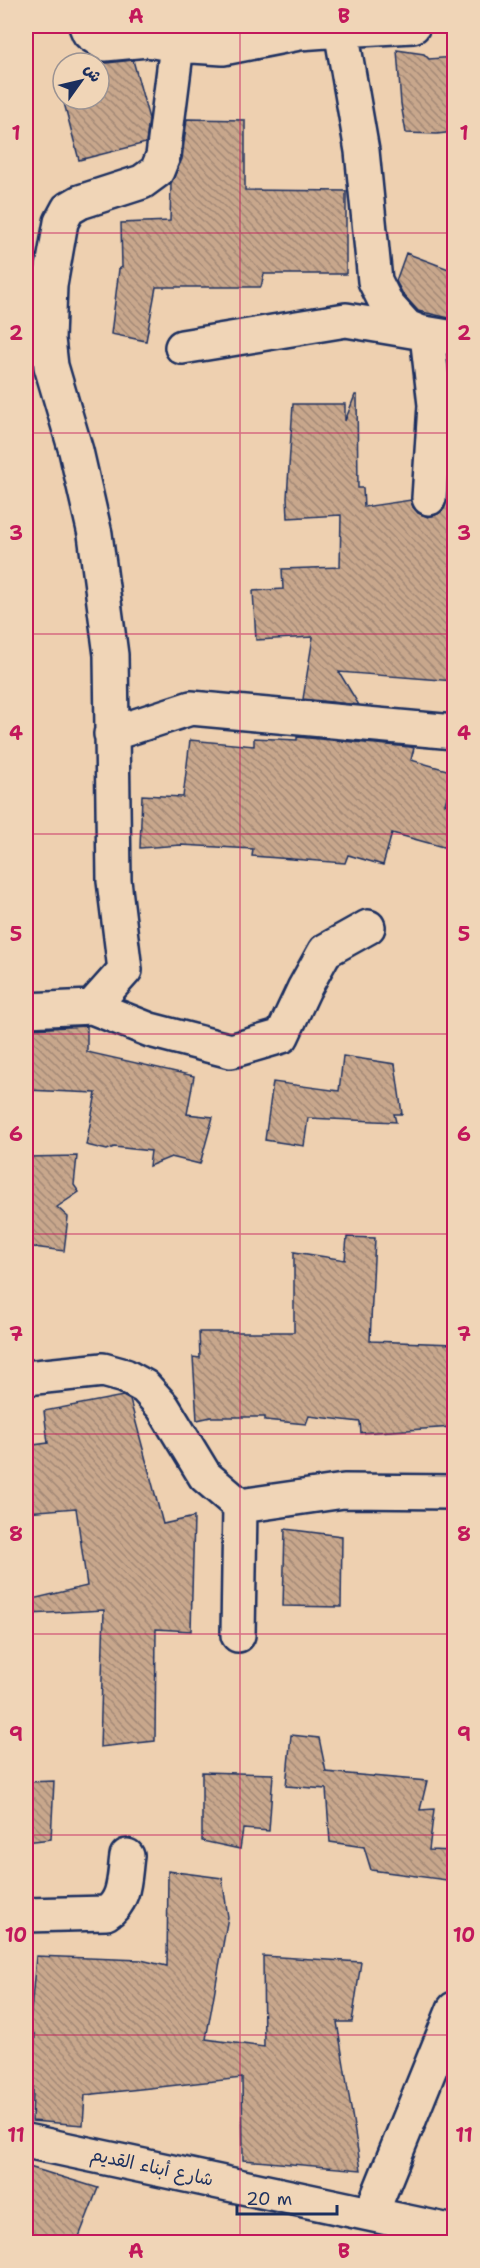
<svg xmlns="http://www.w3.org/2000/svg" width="480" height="2268" font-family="'Shantell Sans','Playpen Sans Arabic',sans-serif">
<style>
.building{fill:url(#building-back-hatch);stroke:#1b2f5e;stroke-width:1.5}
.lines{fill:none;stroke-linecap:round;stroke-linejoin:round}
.minor-casing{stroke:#1b2f5e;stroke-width:38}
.minor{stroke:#f0d5b7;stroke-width:33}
.grid{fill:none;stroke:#c2185b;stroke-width:1.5;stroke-opacity:0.55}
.labels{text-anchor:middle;stroke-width:4.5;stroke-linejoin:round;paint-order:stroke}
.street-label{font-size:18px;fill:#1b2f5e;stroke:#f0d5b7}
.neatline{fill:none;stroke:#c2185b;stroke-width:2}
.grid-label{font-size:20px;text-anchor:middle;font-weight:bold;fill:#c2185b}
</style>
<defs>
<pattern id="building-back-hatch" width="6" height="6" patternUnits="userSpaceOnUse" patternTransform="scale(1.5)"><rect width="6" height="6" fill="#c8a78c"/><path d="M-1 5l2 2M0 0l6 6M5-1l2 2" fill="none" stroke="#a28876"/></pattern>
</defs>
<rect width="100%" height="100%" fill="#eed0b0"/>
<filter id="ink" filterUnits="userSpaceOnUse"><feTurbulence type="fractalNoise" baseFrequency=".0167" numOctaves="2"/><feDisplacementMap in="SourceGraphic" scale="12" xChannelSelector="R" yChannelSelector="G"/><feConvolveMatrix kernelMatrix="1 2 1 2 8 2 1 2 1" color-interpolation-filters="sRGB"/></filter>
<g filter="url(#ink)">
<path class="building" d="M397,50l27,4 5,5 25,-2v75l-17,2 -31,-1 -5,-29z
M133,60l16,59 -3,24 -67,17 -16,-61h36v-36h-9l9,-2 8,2z
M187,119l58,1v70l101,1v83h-82l-3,13h-105l-10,54 -35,-7 8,-65 3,-2 -1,-44 49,-2 1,-38 11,-24z
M406,253l48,18v48l-36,-8 -15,-17 -7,-13z
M355,395h2l1,93h5l1,19 47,-7 2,7 5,6 10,4 10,-3 6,-5 4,-15 6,-1v188l-115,-9 20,33 -56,-6 10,-62 -57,3 -3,-49 30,-2 -1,-20 58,-2 1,-52 -53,3 -1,-20 6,-94h52v17z
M297,737l113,10 4,1 -3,12 43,12 -9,32 9,3v43l-62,-17 -9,32 -35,-10 -3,8 -93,-7 1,-7 -72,-4 -41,3 2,-53 41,2 7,-57 64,6v-8l43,2z
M87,1026v26l107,24 -7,38 26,3 -13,47 -29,-7 -22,9 2,-15 -37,-4 -7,3 -21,-5 10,-52 -70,-3v-58h5v-3z
M343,1056l52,8 7,50h-8l2,8 -88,-4 -4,28 -39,-6 8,-58 66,9z
M77,1156l-3,29 5,7 -22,15 11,10 -4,34 -38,-5v-89z
M347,1237l28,1 -5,103 84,3v83l-93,6 -1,-11 -51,-6 -3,8 -41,-4v-3h-54l-14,3 -4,-63 7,1 -1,-26h95v-80l51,8z
M123,1396l7,4 33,124 31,-7 -3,114 -35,-2 -1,112 -55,6 4,-137 -74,4 -2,-14 59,-14 -11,-78 -50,4v-66l22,-3 -4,-32z
M285,1529l57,7 -1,71 -58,-1z
M291,1735l28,3 7,34 101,9 -7,29 14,-1 -5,41 25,1v30l-83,-11 -7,-23 -34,-5 -4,-53 -40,-3z
M202,1772l71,2 -4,57 -26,-2 -3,20 -38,-8z
M54,1781l-3,58 -25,3v-60z
M168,1871l54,7 6,39 -22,122 58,8 -1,-91 98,6 -9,60h-15l24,148 -118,-10 -1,-82 -157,17 -2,30 -51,-4 3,-87 -6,-1 7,-77 105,4 26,6z
M26,2166l72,22 -21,54h-51z"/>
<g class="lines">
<g class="minor-casing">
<path id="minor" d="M86,26l3,7 16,11 42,-4 30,5 46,3 76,-15 42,-3 21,121 13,130 12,24 20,22 20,8 8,70 -6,93
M341,30l72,-4
M182,347l164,-27 108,18
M111,734l80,-26 263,24
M92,1007l33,-37 -11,-89 -3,-226 -16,-121 -19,-83 -25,-85 -3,-27 2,-54 11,-63 7,-13 12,-7 62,-20 15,-11 6,-15 14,-111
M26,1010l66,-3 58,23 81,21 51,-15 22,-47 21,-38 43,-24
M26,1378l77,-8 22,6 20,11 18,20 42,69 35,30 104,-15 110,1
M238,1635l2,-129
M26,1915l80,-2c20,-12 18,-37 21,-57
M26,2141l428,91
M371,2214l83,-205"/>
</g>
<use href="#minor" class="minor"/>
</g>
</g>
<path class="grid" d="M240,26v2216M26,233h428M26,433h428M26,634h428M26,834h428M26,1034h428M26,1234h428M26,1434h428M26,1634h428M26,1835h428M26,2035h428"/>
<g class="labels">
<g class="street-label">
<text transform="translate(152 2167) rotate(12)" y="6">شارع أبناء القديم</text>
</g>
</g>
<rect width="480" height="2268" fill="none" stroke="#f0d5b7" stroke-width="66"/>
<g transform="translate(81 81) rotate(56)"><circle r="28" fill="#f0d5b7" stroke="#9b9393" stroke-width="1.5"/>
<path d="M0-4.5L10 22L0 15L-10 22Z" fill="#1b2f5e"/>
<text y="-9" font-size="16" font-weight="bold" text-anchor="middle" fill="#1b2f5e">ش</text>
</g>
<path d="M237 2205v9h100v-9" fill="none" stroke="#1b2f5e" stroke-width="3"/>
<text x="246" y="2205" font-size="18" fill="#1b2f5e" stroke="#f0d5b7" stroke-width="4.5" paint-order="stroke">20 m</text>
<rect x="33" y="33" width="414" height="2202" class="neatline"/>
<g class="grid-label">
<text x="136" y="23">A</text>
<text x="344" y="23">B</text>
<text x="16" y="140">1</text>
<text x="464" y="140">1</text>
<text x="16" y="340">2</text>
<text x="464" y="340">2</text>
<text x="16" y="540">3</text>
<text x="464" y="540">3</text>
<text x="16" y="740">4</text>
<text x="464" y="740">4</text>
<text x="16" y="941">5</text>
<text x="464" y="941">5</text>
<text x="16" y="1141">6</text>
<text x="464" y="1141">6</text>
<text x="16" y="1341">7</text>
<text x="464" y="1341">7</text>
<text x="16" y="1541">8</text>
<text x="464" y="1541">8</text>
<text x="16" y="1741">9</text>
<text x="464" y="1741">9</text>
<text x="16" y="1942">10</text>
<text x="464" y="1942">10</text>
<text x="16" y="2142">11</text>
<text x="464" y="2142">11</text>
<text x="136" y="2258">A</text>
<text x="344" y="2258">B</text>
</g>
</svg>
